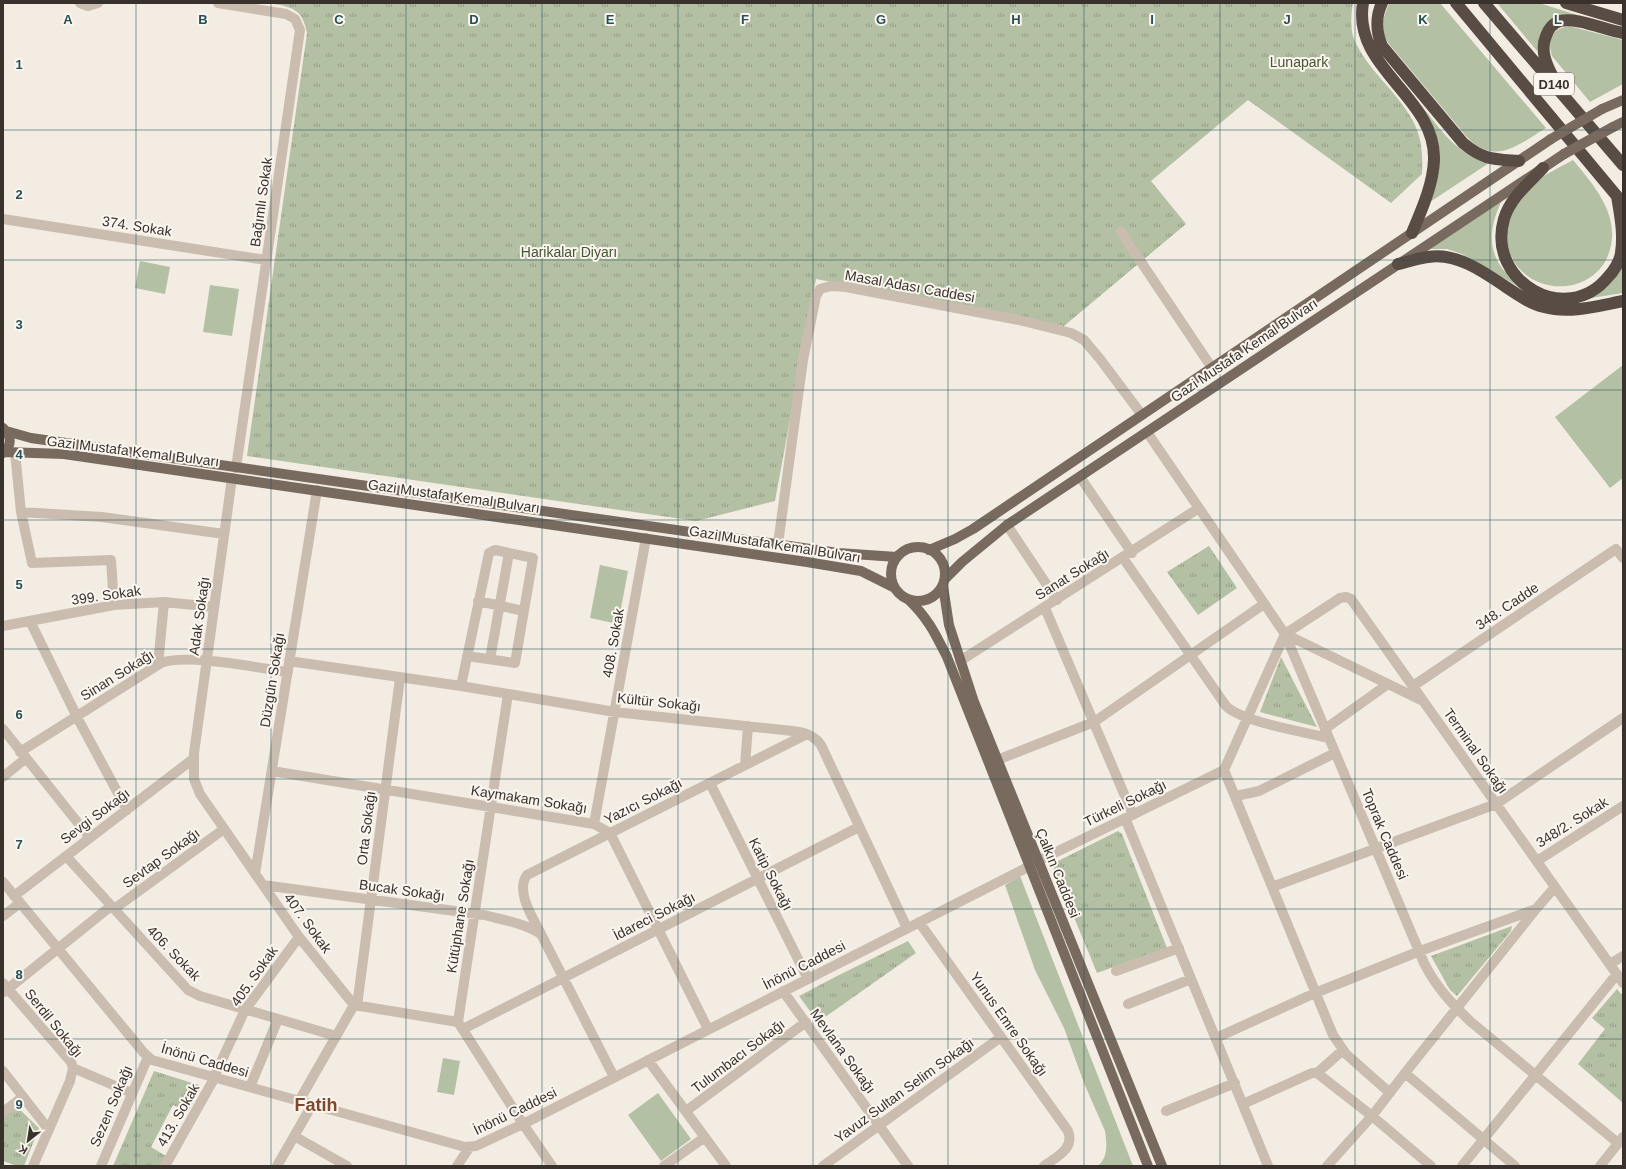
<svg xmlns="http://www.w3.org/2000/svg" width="1626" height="1169" font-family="Arial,sans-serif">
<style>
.green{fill:#b4c0a3}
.park{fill:url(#park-tufts)}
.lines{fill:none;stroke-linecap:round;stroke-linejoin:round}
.minor{stroke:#cabdaf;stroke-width:10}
.major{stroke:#796a5f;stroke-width:10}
.highway{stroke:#594c44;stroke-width:12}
.major-bridge{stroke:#796a5f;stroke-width:10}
.grid{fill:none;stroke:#255057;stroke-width:1;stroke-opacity:0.55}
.labels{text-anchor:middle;stroke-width:4;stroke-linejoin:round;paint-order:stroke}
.shield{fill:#faf5ef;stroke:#736c66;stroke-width:1}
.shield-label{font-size:13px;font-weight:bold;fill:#39312c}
.park-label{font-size:14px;fill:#465532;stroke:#faf5ef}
.street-label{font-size:14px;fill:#39312c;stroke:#faf5ef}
.district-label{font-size:18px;font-weight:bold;fill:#81472c;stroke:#faf5ef}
.grid-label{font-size:13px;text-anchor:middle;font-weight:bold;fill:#255057;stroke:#faf5ef;stroke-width:4;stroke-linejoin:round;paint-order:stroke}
</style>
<defs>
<pattern id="park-tufts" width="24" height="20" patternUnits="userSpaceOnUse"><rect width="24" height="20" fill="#b4c0a3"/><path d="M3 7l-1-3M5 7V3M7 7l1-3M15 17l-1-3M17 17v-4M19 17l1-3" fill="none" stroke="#939d85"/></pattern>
</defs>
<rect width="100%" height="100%" fill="#f2ece3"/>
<path class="green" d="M1389,3h51l106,125c-28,17 -52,39 -80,8l-77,-92 -7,-11v-10z
M1497,3h42l51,16 -48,12 -4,13 -1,7z
M1569,26l54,14v44l-33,18 -38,-46c-5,-16 -1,-27 17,-30z
M1421,105c20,25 36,50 68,58l-62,41 4,-80z
M1573,160c24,29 53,62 32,102 -27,43 -98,26 -98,-27 0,-4 -1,-10 1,-15 3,-9 9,-15 15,-22 4,-5 8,-12 13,-17 11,-8 25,-14 37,-21z
M1503,198c-13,26 -18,53 4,76 6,6 13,11 19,17l-64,-37 -15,-5h-19z
M1623,257v36l-57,9 19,-7z
M140,261l30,6 -5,27 -30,-6z
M210,285l29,4 -7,47 -29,-4z
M1623,365v113l-13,10 -55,-71z
M600,565l28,6 -10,53 -28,-6z
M1020,876l113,290h-35c10,-8 9,-23 7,-35l-21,-48 -20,-55 -29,-58 -30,-85z
M443,1058l17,3 -6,34 -17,-3z
M658,1093l33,46 -30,22 -33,-46z"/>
<path class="park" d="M268,3h1085c-2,11 -3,26 1,36 13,31 43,52 59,82 9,17 10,34 9,53l-31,29 -143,-103 -97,81 35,43 -122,102 -248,-47 -41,222 -79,20 -449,-65 60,-423c-5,-25 -15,-26 -39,-30z
M1209,546l28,42 -39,27 -31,-43z
M1281,657l36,70 -57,-15z
M1118,831l4,3 45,114 -70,25 -45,-109z
M1512,926l-1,5 -54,65 -7,-6 -19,-34z
M908,941l8,12 -98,69 -19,-26 38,-20z
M1617,989l6,7v107l-45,-39 27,-35 -13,-11z
M154,1071l48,15 -14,26 -15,-7 -22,42 15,9 -6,10h-47z
M16,1106l23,22 -15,38h-7l-14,-5v-45z"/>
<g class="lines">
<path class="minor" d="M80,3l8,3 10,-3
M218,3l68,11 9,5 5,11 -64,438
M3,219l263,41
M1121,232l91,136
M1147,432l138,202 44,104
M15,452l6,60 81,5 122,17
M1080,477l52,76
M232,478l-38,275v26l6,15 99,143 55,68 -55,96
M21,512l11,51 79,-3 3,45
M1007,525l50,75
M778,544l25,-184 13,-64 4,-7 11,-3 15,1 173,33 52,13 13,7 16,19 42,56
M1123,558l103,148c16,16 78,26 103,32l95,225c12,24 28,41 47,59l147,121
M478,601l46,10
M1045,608l88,207
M30,621l47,96 50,93
M3,626l111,-21 50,-3 50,5
M1285,634l55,-36 6,-1 5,2 272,384
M1285,634l-61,136 109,265 13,19 44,39
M1285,634l136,66
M490,659l19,-106
M289,661l172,25 154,26 178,19c11,1 21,4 28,14l86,183
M960,661l239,-153
M158,665l6,-63
M461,686l28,-133 6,-3 38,8 -18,105 -48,-7
M1413,686l203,-137 7,9
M508,694l-50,328 65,102 29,42
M3,729l87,109
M1325,729l63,-45
M20,752l141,-89c24,-10 98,5 127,9
M997,760l97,-38 170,-118
M745,765l3,-39
M272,771l322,53 16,9 98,196
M3,777l22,-18
M710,783l98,196
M1236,796l23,-5 76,-38
M1125,818l143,348
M594,824l52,-286
M66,856l122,134 12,6 136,40
M1038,861l186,-91
M1537,861l86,-55
M255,874l62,-384
M3,882l141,171 8,7 313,87 11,-1 47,-22 507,-258
M263,885l221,30c20,5 39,8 57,19l73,143
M1272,887l224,-83 127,-86
M14,896l179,-137
M114,909l110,-80
M3,916l17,-13
M919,922l149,209c7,18 -12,26 -24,35
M541,934c-8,-16 -26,-43 -14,-59l280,-141
M1610,964l13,-8
M1116,971l63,-23
M3,983l68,79 2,6 59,25
M783,991l125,175
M4,992l107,-86
M1128,1004l63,-25
M354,1005l104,17
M357,1006l43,-328
M463,1029l396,-202
M1216,1038l99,-45 105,-42 116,-42 19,-22
M648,1060l78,106
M3,1071l46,59
M1317,1073l26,-23
M1405,1073l131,-164
M214,1077l31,-67 54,-73
M250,1087l28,-68
M1243,1104l69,-31h5l55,43 59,50
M686,1111l120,-89
M1166,1111l69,-28
M3,1112l20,-15
M294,1136l53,30
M33,1166l37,-85 3,-13
M101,1166l47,-109
M165,1166l50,-89
M277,1166l35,-61
M457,1166l12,-18
M664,1166l41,-29
M823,1166l178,-129
M1327,1166l45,-50 33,-43 110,93
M1462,1166l155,-192
M1600,1166l23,-29"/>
<path class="major" d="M1602,109l21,-9
M1613,127l10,-5
M6,431l25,7 807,115 59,4
M5,452l59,2 743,108 54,9 34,17
M3,453c9,-7 9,-17 0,-25
M891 574a27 27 0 1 1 54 0a27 27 0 1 1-54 0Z
M929,550l26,-11 18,-10 578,-390
M945,579l17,-17 45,-37 557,-371
M943,586l6,39 25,77 188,464
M908,599c20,19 27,34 39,58l201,509"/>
<path class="highway" d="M1363,3c-11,66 73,93 71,157 -1,25 -12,49 -22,73
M1382,3c-7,15 -6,28 0,43l81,97c20,17 31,16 56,18
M1456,3l165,198
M1484,3l139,162
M1566,3l57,17
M1553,77c-7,-13 -13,-27 -7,-41 2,-6 7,-13 14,-15 17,-4 45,9 63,12
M1543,168c-14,15 -33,30 -39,51 -18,62 62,109 104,58 6,-6 12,-16 13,-24 3,-20 -1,-38 -4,-57
M1398,264c10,-2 20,-6 30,-7 28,-5 56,15 78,30 12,8 25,17 38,20 26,7 53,-1 79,-6"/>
<path class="major-bridge" d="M1551,139l51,-30
M1564,154l49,-27"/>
</g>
<path class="grid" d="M136,3v1163M271,3v1163M406,3v1163M542,3v1163M678,3v1163M813,3v1163M948,3v1163M1084,3v1163M1220,3v1163M1355,3v1163M1490,3v1163M3,130h1620M3,260h1620M3,390h1620M3,520h1620M3,649h1620M3,779h1620M3,909h1620M3,1039h1620"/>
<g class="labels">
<rect class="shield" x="1534" y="73" width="40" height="22" rx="3"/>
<g class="shield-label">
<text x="1554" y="89">D140</text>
</g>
<g class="park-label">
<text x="1299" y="67">Lunapark</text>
<text x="569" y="257">Harikalar Diyarı</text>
</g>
<g class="street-label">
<text transform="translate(261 202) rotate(-82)" y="5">Bağımlı Sokak</text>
<text transform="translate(137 226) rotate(9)" y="5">374. Sokak</text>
<text transform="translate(910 286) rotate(10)" y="5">Masal Adası Caddesi</text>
<text transform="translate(1244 350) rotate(-34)" y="5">Gazi Mustafa Kemal Bulvarı</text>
<text transform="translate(133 451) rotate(7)" y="5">Gazi Mustafa Kemal Bulvarı</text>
<text transform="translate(454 496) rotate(8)" y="5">Gazi Mustafa Kemal Bulvarı</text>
<text transform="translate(775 544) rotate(9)" y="5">Gazi Mustafa Kemal Bulvarı</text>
<text transform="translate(1072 574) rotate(-32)" y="5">Sanat Sokağı</text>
<text transform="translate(106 595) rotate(-8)" y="5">399. Sokak</text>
<text transform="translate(1507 606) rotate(-34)" y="5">348. Cadde</text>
<text transform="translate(199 616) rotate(-82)" y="5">Adak Sokağı</text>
<text transform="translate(613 643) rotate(-80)" y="5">408. Sokak</text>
<text transform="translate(117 675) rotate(-32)" y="5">Sinan Sokağı</text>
<text transform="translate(272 680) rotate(-81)" y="5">Düzgün Sokağı</text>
<text transform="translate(659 702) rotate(6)" y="5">Kültür Sokağı</text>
<text transform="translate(1476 751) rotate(55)" y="5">Terminal Sokağı</text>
<text transform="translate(529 799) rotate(9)" y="5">Kaymakam Sokağı</text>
<text transform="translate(643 801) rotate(-27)" y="5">Yazıcı Sokağı</text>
<text transform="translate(1125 803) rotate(-26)" y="5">Türkeli Sokağı</text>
<text transform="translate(95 816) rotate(-37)" y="5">Sevgi Sokağı</text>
<text transform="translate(1572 822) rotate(-32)" y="5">348/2. Sokak</text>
<text transform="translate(366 828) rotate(-83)" y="5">Orta Sokağı</text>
<text transform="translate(1385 834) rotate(67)" y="5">Toprak Caddesi</text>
<text transform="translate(161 858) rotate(-36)" y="5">Sevtap Sokağı</text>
<text transform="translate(1058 873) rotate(68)" y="5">Çalkın Caddesi</text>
<text transform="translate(771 874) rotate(63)" y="5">Katip Sokağı</text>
<text transform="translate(402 890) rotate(8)" y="5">Bucak Sokağı</text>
<text transform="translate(460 916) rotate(-81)" y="5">Kütüphane Sokağı</text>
<text transform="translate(654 916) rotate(-27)" y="5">İdareci Sokağı</text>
<text transform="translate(308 923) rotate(54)" y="5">407. Sokak</text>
<text transform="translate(174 953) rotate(46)" y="5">406. Sokak</text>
<text transform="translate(804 965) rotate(-27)" y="5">İnönü Caddesi</text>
<text transform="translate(254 976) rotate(-55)" y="5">405. Sokak</text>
<text transform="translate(54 1023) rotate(51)" y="5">Serdil Sokağı</text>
<text transform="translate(1009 1024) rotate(55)" y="5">Yunus Emre Sokağı</text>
<text transform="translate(843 1051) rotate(54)" y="5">Mevlana Sokağı</text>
<text transform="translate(738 1056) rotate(-37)" y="5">Tulumbacı Sokağı</text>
<text transform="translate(205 1060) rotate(16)" y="5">İnönü Caddesi</text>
<text transform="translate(904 1090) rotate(-36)" y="5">Yavuz Sultan Selim Sokağı</text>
<text transform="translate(111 1106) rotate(-67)" y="5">Sezen Sokağı</text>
<text transform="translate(515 1111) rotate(-26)" y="5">İnönü Caddesi</text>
<text transform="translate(178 1115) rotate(-60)" y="5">413. Sokak</text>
</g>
<g class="district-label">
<text x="316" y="1111">Fatih</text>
</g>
</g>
<g class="grid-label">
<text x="68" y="24">A</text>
<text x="203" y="24">B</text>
<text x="339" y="24">C</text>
<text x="474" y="24">D</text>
<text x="610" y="24">E</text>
<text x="745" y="24">F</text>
<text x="881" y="24">G</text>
<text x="1016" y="24">H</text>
<text x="1152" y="24">I</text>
<text x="1287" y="24">J</text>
<text x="1423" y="24">K</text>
<text x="1558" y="24">L</text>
<text x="19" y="69">1</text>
<text x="19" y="199">2</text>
<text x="19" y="329">3</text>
<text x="19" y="459">4</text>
<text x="19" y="589">5</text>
<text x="19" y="719">6</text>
<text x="19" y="849">7</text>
<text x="19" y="979">8</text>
<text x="19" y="1109">9</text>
</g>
<rect width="1626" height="1169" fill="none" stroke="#39312c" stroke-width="8"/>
<g transform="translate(28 1141) rotate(210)" stroke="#faf5ef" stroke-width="3" paint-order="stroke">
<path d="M0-3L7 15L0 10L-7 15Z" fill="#39312c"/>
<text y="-6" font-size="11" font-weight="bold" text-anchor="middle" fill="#39312c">K</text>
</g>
</svg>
